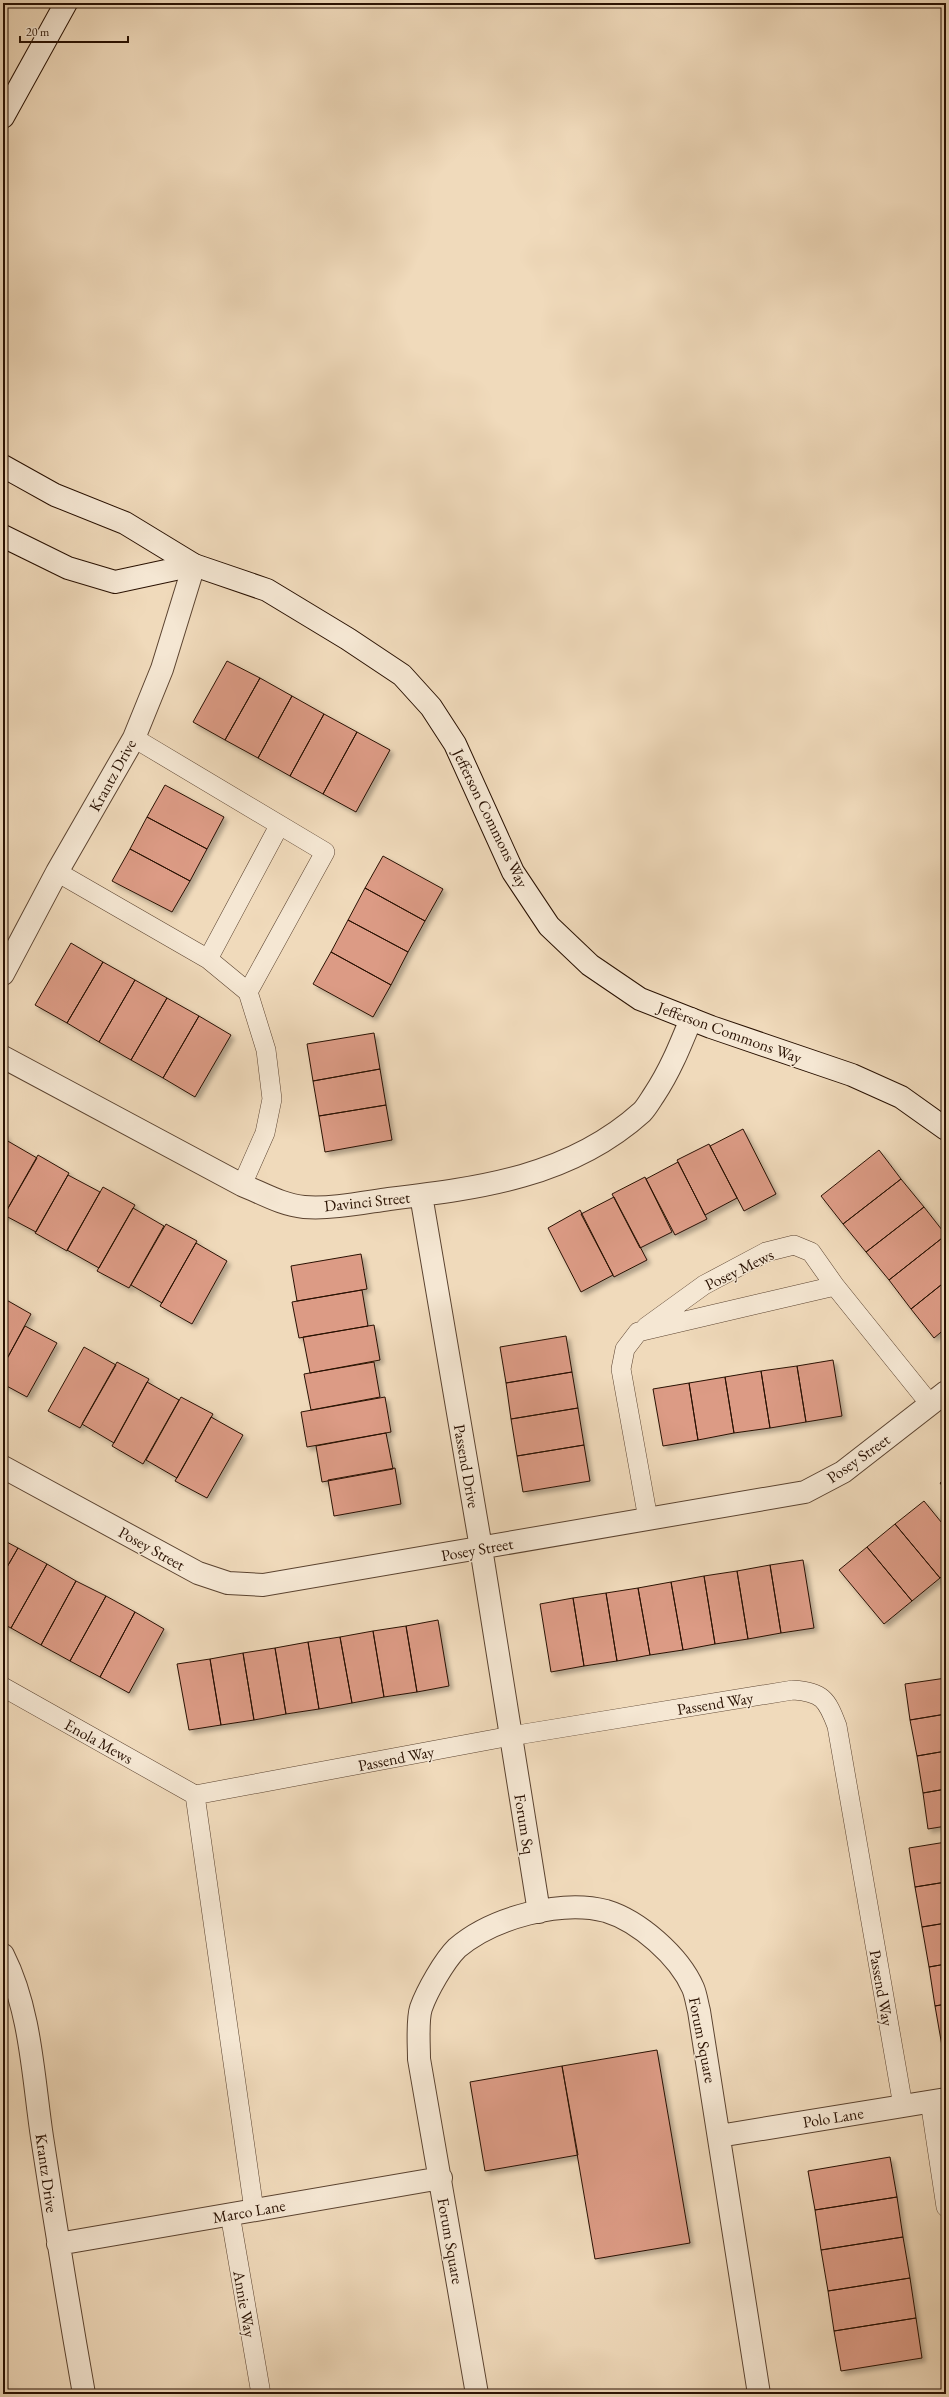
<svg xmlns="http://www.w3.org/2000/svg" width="949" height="2397" font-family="'EB Garamond',serif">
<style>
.building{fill:#dc9b85;stroke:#291102;filter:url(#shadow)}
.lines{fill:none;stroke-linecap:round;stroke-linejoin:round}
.lane-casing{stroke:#5b4330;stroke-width:20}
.street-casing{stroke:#5b4330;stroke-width:24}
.secondary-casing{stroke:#291102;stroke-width:24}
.lane{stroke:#f5e7d3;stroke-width:19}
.street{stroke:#f5e7d3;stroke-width:22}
.secondary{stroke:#f5e7d3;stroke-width:22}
.labels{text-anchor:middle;stroke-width:3;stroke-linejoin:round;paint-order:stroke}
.street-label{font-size:16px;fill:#291102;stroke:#f5e7d3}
</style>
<defs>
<filter id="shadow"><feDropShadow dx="3.5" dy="3.5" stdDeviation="2" flood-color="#0004"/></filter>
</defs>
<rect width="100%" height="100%" fill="#f0dabb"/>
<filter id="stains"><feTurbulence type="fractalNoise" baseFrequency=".005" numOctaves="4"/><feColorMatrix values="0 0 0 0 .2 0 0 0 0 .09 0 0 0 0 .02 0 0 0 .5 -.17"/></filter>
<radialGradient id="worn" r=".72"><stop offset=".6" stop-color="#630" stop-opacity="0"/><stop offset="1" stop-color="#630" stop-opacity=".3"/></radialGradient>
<path class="building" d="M227,661l33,17 -35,62 -32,-18z
M260,678l32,18 -34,62 -33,-18z
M292,696l32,18 -34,62 -32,-18z
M324,714l33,18 -34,62 -33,-18z
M357,732l33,18 -34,62 -33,-18z
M165,785l59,32 -17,32 -60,-32z
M147,817l60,32 -17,32 -60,-32z
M130,849l60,32 -18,31 -60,-31z
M383,856l60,33 -18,32 -60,-33z
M365,888l60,33 -17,31 -60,-32z
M348,920l60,32 -17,33 -60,-33z
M71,943l32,19 -36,61 -32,-18z
M331,952l60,33 -18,32 -60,-33z
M103,962l32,18 -36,62 -32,-19z
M135,980l32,18 -36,62 -32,-18z
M167,998l32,18 -36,62 -32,-18z
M199,1016l32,19 -36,62 -32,-19z
M374,1033l6,36 -67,12 -6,-37z
M380,1069l6,36 -67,11 -6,-35z
M386,1105l6,35 -67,12 -6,-36z
M743,1129l33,65 -32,17 -34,-65z
M3,1134l4,3 -4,7z
M6,1140l31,18 -34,59v-73z
M709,1144l28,54 -32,17 -28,-55z
M879,1150l22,29 -58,45 -22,-28z
M38,1155l31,18 -33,59 -32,-17z
M678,1162l29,57 -32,16 -29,-56z
M68,1175l32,17 -33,59 -32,-18z
M645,1177l27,55 -32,16 -28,-54z
M901,1179l23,28 -58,45 -23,-28z
M103,1187l32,18 -36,63 -32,-18z
M614,1197l33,63 -33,17 -33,-63z
M924,1207l22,28 -57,45 -23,-28z
M133,1208l31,18 -35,62 -32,-17z
M580,1210l33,65 -32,17 -33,-64z
M166,1224l31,17 -35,62 -31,-18z
M946,1235v46l-35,28 -22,-29z
M196,1243l31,18 -35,63 -32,-18z
M361,1254l6,35 -70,12 -6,-35z
M946,1281v47l-12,10 -23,-29z
M362,1290l6,36 -69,12 -7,-36z
M3,1298l28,16 -28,52z
M374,1325l6,35 -70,13 -7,-36z
M25,1326l32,17 -30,54 -24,-13v-18z
M566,1336l6,36 -66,11 -6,-36z
M84,1347l32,18 -36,63 -32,-17z
M833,1360l9,56 -36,6 -9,-56z
M117,1362l32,17 -35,64 -32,-19z
M374,1362l6,35 -69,13 -7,-36z
M797,1366l9,56 -36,6 -9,-57z
M761,1371l9,57 -36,5 -9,-56z
M572,1372l6,36 -67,11 -5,-36z
M725,1377l9,56 -36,7 -9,-57z
M147,1382l32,18 -36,64 -31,-18z
M689,1383l9,57 -35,6 -10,-57z
M181,1397l32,17 -36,64 -31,-18z
M385,1397l6,35 -84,15 -6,-35z
M578,1408l6,37 -67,11 -6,-37z
M211,1417l32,18 -36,63 -32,-17z
M386,1433l7,36 -71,13 -6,-36z
M584,1445l6,36 -67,11 -6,-36z
M395,1468l6,36 -67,12 -6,-36z
M946,1478v13l-6,-8z
M924,1501l22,27v45l-6,5 -45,-54z
M895,1524l45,54 -28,23 -45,-54z
M3,1540l15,8 -15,26z
M867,1547l45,54 -28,23 -45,-54z
M18,1548l29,16 -36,64 -8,-4v-50z
M803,1560l11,68 -33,5 -11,-68z
M47,1564l29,17 -35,64 -30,-17z
M770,1565l11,68 -33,6 -11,-68z
M737,1571l11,68 -33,5 -11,-68z
M704,1576l11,68 -32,6 -12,-68z
M76,1581l30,15 -36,65 -29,-16z
M671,1582l12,68 -33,5 -12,-67z
M638,1588l12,67 -33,6 -11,-68z
M606,1593l11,68 -33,5 -11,-68z
M106,1596l29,16 -35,65 -30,-16z
M573,1598l11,68 -33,6 -11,-68z
M135,1612l29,17 -35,64 -29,-16z
M438,1620l11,66 -32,6 -11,-66z
M406,1626l11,66 -33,5 -11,-66z
M373,1631l11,66 -32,6 -12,-66z
M340,1637l12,66 -33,6 -11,-67z
M308,1642l11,67 -33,5 -11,-66z
M275,1648l11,66 -32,6 -11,-67z
M243,1653l11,67 -33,5 -11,-66z
M210,1659l11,66 -32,5 -12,-66z
M946,1678v36l-36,6 -5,-36z
M946,1714v37l-29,5 -7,-36z
M946,1751v38l-23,4 -6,-37z
M946,1789v37l-18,3 -5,-36z
M946,1842v40l-31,5 -6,-39z
M946,1882v41l-24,4 -7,-40z
M946,1923v41l-17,3 -7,-40z
M946,1964v40l-11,2 -6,-39z
M946,2004v41l-4,1 -7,-40z
M657,2050l33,193 -95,16 -33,-193z
M562,2066l16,89 -93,16 -15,-89z
M890,2157l7,40 -82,13 -7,-39z
M897,2197l6,40 -82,13 -6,-40z
M903,2237l7,41 -82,13 -7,-41z
M910,2278l6,40 -82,13 -6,-40z
M916,2318l6,40 -81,13 -7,-40z"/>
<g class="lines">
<g class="lane-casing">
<path id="lane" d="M134,738l191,114 -77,140
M57,872l151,87 40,33 18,58 6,49 -7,34 -23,52
M208,959l71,-133
M646,1327l58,-42 62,-33 28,-7 17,7 24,34
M648,1519l-27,-150 4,-20 13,-17 197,-46 95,118
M3,1687l192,108
M195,1795l316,-59 282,-46c29,2 34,9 44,36l66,380
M195,1795l59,415
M930,2101l16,106
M230,2214l31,180"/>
</g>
<g class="street-casing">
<path id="street" d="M3,974l54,-102 77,-134 28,-69 32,-104
M3,1057l239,128c20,8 40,20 62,22 28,2 57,-4 85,-8 91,-11 181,-22 253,-87 4,-4 8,-11 12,-17 16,-24 26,-49 37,-76
M421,1195l60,353 58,364
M3,1467l195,106 30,10 35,2 542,-93 38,-20 103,-80
M3,1955c28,55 30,122 39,182 13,86 27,172 42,257
M719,2136l227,-37
M58,2244l383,-66
M477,2394l-58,-335c0,-14 -2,-39 2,-51 6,-17 23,-47 36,-60 35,-30 104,-49 149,-37 33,10 73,45 87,77 3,7 4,16 6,23l60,383"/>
</g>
<g class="secondary-casing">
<path id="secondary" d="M3,117l63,-114
M3,466l52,29 70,28 69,42 73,25 81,49 54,36 29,32 24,37 58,128 36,54 41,39 50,34 71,28 141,48 49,22 45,32
M3,536l65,32 47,14 79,-17"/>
</g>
<use href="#lane" class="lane"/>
<use href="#street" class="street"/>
<use href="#secondary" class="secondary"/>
</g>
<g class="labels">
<g class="street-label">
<text transform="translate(112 775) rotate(-61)" y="6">Krantz Drive</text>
<text transform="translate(491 818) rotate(64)" y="6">Jefferson Commons Way</text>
<text transform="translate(730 1032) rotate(20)" y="6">Jefferson Commons Way</text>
<text transform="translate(367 1201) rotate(-6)" y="6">Davinci Street</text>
<text transform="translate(739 1269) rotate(-26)" y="6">Posey Mews</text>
<text transform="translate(858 1458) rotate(-35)" y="6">Posey Street</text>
<text transform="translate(467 1466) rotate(80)" y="6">Passend Drive</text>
<text transform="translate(152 1548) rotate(29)" y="6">Posey Street</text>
<text transform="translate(477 1549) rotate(-10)" y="6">Posey Street</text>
<text transform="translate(715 1703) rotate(-9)" y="6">Passend Way</text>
<text transform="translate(99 1741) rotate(29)" y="6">Enola Mews</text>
<text transform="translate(396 1758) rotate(-11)" y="6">Passend Way</text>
<text transform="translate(525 1824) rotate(81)" y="6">Forum Sq</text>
<text transform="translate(882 1988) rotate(80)" y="6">Passend Way</text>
<text transform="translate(703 2040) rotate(79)" y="6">Forum Square</text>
<text transform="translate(833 2117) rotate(-9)" y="6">Polo Lane</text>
<text transform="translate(47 2173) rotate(82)" y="6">Krantz Drive</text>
<text transform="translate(249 2211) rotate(-10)" y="6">Marco Lane</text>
<text transform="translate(451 2241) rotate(80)" y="6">Forum Square</text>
<text transform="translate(245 2304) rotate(80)" y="6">Annie Way</text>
</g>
</g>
<rect width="949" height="2397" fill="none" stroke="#f0dabb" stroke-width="16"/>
<rect x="4" y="4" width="941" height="2389" fill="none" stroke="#291102" stroke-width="2"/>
<rect x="8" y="8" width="933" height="2381" fill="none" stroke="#291102"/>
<path d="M20 36v6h108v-6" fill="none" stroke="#291102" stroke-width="2"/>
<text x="26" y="36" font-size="12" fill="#291102" stroke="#f5e7d3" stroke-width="3" paint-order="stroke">20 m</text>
<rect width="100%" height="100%" filter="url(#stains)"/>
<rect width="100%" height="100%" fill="url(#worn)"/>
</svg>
